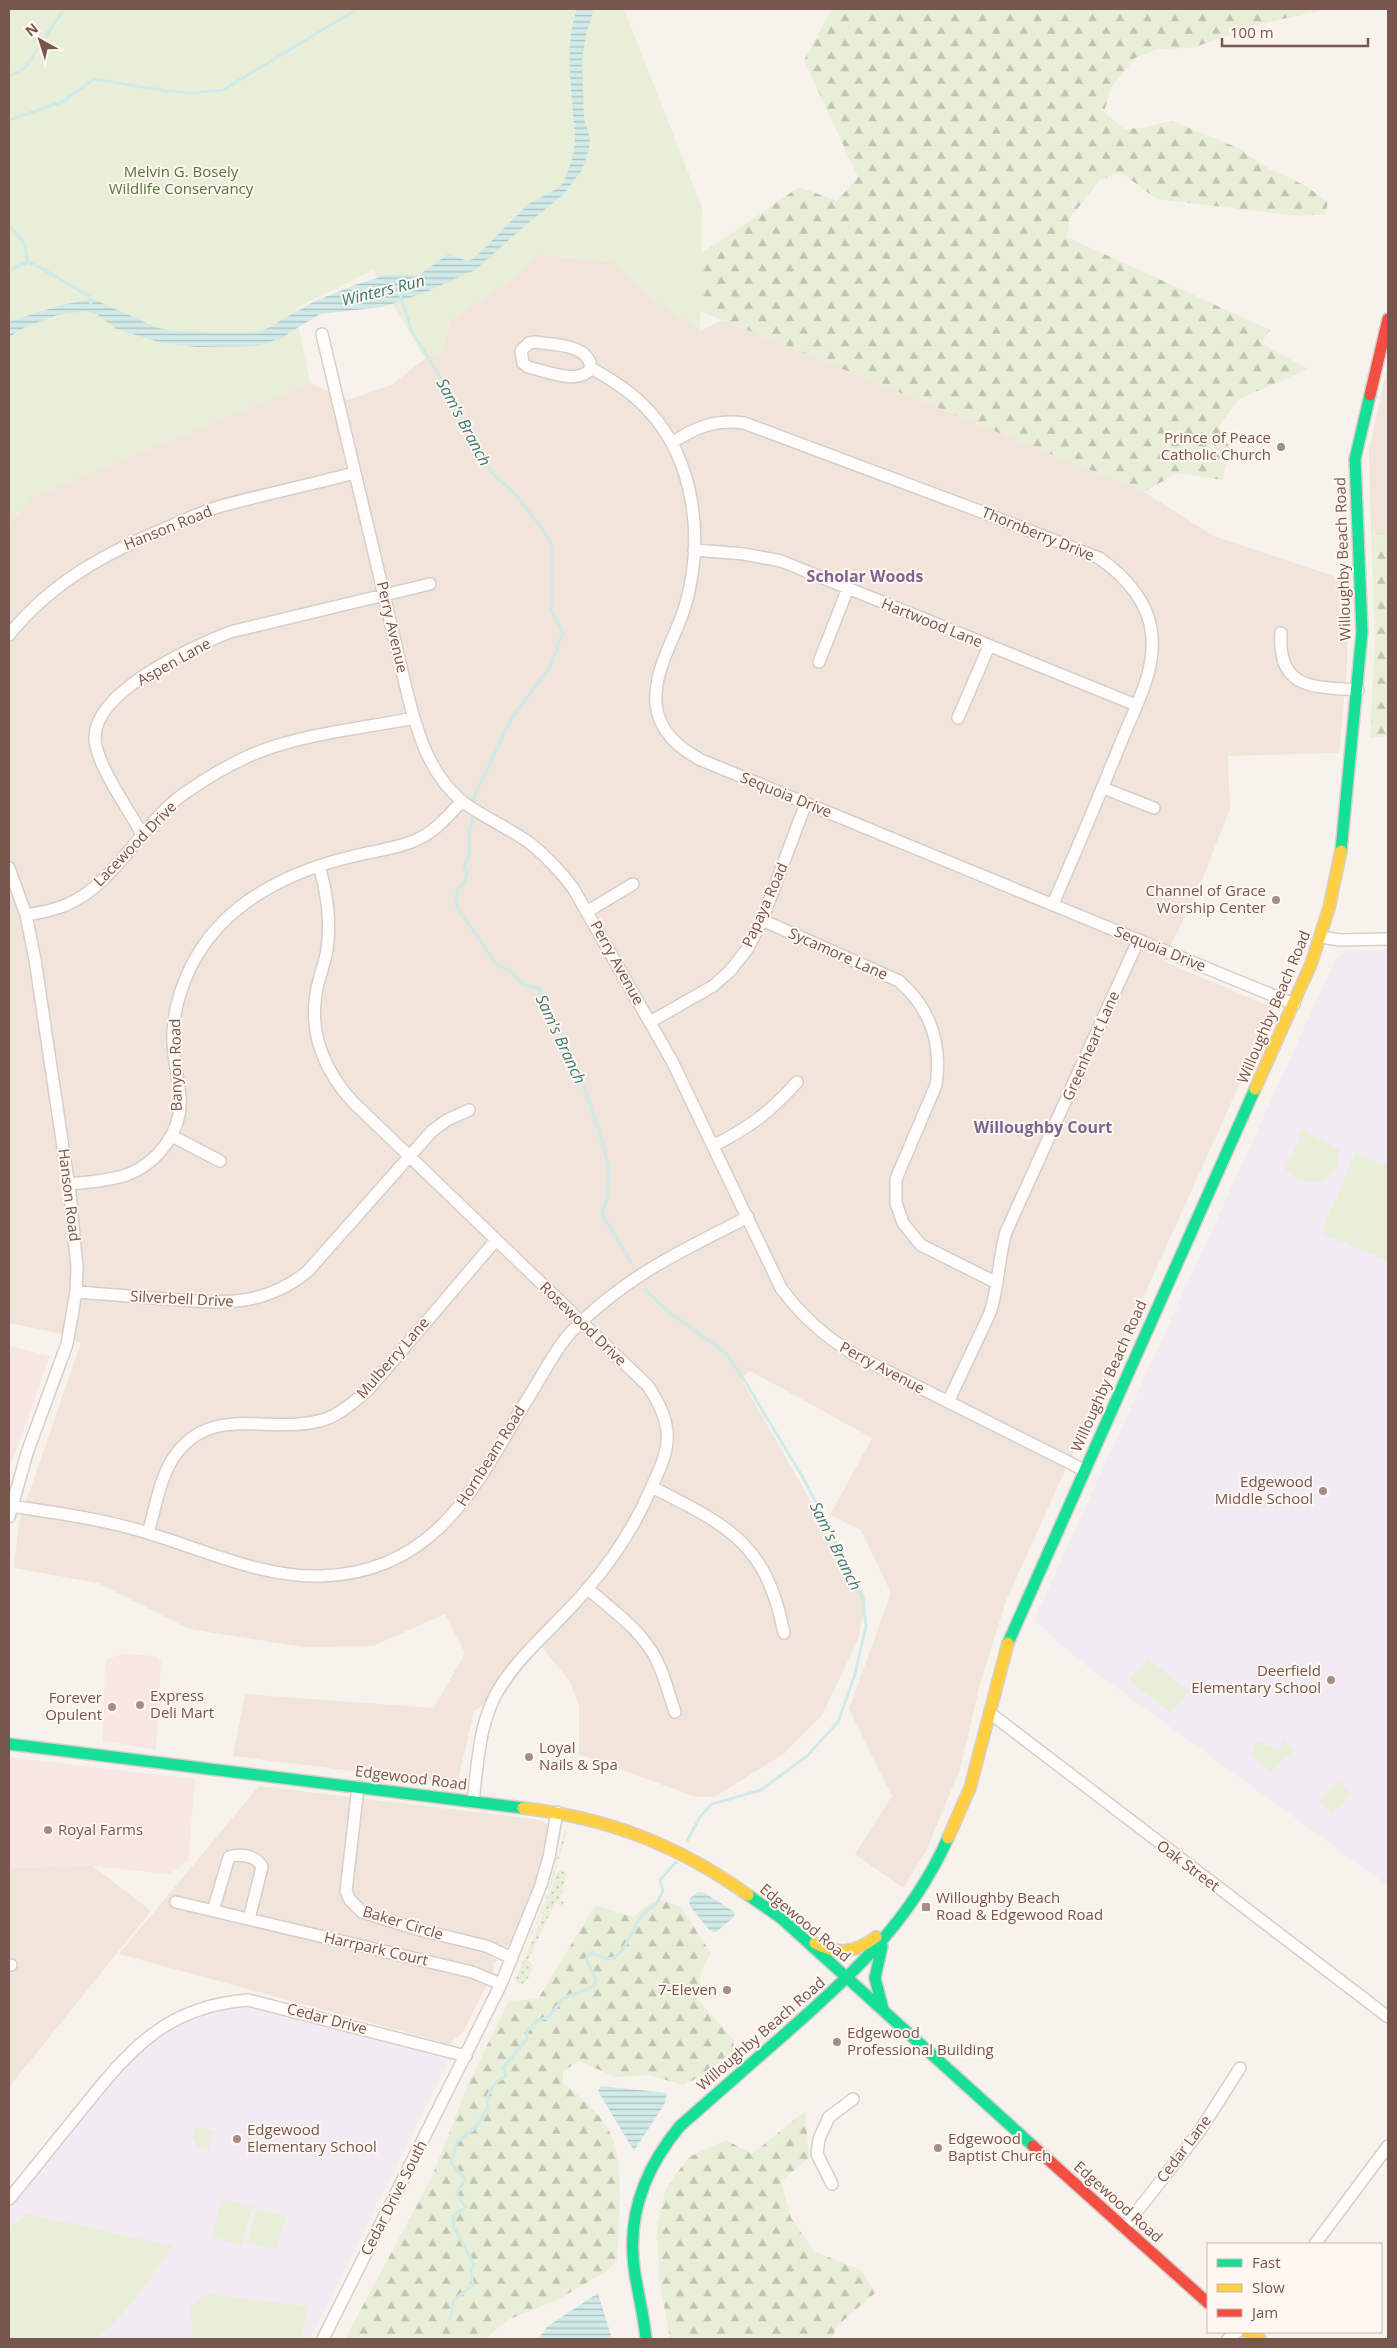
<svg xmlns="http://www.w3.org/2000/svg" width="1397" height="2348" font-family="'Open Sans',sans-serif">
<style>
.residential{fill:#f1e4db}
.commercial{fill:#f7e6e2}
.education{fill:#f3ebf4}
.grass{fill:url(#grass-dots)}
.forest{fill:url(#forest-firs)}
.park{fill:#e8eed8}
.water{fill:url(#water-rules)}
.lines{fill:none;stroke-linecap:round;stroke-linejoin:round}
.stream{stroke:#cfeae8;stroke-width:3}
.street-casing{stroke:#d7ceca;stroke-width:14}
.fast-casing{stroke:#d8ceca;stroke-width:14}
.slow-casing{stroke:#d8ceca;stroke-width:14}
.jam-casing{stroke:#d8ceca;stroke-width:14}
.street{stroke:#fefdfc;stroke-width:11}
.fast{stroke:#16e098;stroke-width:11}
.slow{stroke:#ffcf43;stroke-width:11}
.jam{stroke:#f24e42;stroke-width:11}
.poi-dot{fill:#a48d85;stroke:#fff7f0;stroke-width:2}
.labels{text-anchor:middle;stroke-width:4;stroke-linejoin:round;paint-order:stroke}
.park-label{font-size:15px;fill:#587641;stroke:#fff7f0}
.poi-label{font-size:15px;fill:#77564d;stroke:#fff7f0;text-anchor:start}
.street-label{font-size:15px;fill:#77564d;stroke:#fff7f0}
.water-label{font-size:16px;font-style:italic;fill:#407a7c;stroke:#fff7f0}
.neighbourhood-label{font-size:16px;font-weight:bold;fill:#7c6592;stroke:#fff7f0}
</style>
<defs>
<pattern id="grass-dots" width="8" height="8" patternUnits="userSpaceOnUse" patternTransform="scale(1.25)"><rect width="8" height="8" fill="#e8eed8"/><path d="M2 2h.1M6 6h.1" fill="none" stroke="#c1c4b1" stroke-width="1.8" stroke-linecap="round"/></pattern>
<pattern id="forest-firs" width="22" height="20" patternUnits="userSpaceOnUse" patternTransform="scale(1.25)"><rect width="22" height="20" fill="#e8eed8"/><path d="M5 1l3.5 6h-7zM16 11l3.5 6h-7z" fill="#c1c4b1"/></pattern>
<pattern id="water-rules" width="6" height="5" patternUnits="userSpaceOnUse" patternTransform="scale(1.25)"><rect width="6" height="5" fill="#cfeae8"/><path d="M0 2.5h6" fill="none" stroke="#adc0be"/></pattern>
</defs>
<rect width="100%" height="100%" fill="#f8f2ed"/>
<path class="residential" d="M538,254l75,8 32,30 55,39 23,-11 421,172 70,44 129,43 5,6 -1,85 -8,83 -111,3 2,53 -32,81 -35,71 111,47 -268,593 -26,83 -20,85 -33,80 -24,39 -48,-34 37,-58 -43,-87 42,-116 -30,-63 -31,-15 42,-77 -122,-67 -9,8 125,219 -8,42 -36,75 -38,39 -70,43h-18l-117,-43v-49l-9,-23 -28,-35 -21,24 -15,22 -32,18 -17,73 -224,-28 12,-62 189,14 31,-55 -20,-39 -72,32 -70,1 -114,-18 -91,-46 -84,-15 5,-46 62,-179 -23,-10 -49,-10v-798l25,-29 276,-113 37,17 44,-15 37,-29 16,-6 6,-30 68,-45z
M1388,363v171l-17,-1 -2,-83z
M259,1786l282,34 9,7 -9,36 -14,44 -15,33 -19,25 1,4 -30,62 -15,13 -330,-90z
M93,1866l58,45 -142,176v-219z"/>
<path class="commercial" d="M9,1346l41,10 -41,114z
M122,1654l33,2 6,5 -5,89 -53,-9 2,-81z
M9,1757l186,22 -7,82 -18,13 -77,-8 -84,2z"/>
<path class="education" d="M1388,949v937l-308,-225 -46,-41 301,-660 10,-10z
M221,2007h43l185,53 -139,279h-301v-132l111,-135 30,-31 34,-20z"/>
<path class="grass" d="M565,1830l2,1 -21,72 -34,75 33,-76z
M558,1870l9,3 -7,27 4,3 -3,3 -6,-3 -27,57 6,6 -8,16 -6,3 -5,-5 22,-50z"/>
<path class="forest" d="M832,9h494l-69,16 -65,23 -34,1 -23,9 -24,30 -7,24 20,17 18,-1 30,-7 64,26 32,21 40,19 20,16 -3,11 -25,2 -143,-17 -37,-27 -21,9 -29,37 -3,19 203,93 -9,13 47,26 -69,30 -20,27 11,22 -8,32 -45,-7 -33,19 -500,-204 87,-54 68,-47 38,14 21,-24 -54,-117z
M1371,533l17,1v202l-18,2 5,-100z
M661,1900l19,6 31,47 -10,18 -3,29 35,39 1,11 -31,25 -20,10 -33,-10 -35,2 -35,-16 -17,10v12c18,14 41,33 49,54 13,31 6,90 5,124l-10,10 -50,29 -47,19 -22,17 1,3h-144l86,-160 39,-99 39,-79 29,-2 57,-94 38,12 17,-14z
M805,2111l4,47 -28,23 10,37 23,33 48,20 13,22 -37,32 -7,14h-161l-11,-63 -2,-51 9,-37 23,-31 37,-17 26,14z"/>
<path class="park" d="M9,9h615l78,199 -2,124 -55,-40 -32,-30 -75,-8 -20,21 -68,45 -6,30 -20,7 -51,-87 -78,39 15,74 -276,113 -25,29z
M1301,1130h3l4,4 32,15c-1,5 -1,11 -3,16 -10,24 -38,20 -52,4l15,-31 -1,-5z
M1355,1153l33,13v95l-67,-28z
M1147,1658l42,33 -18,22 -42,-33z
M1257,1741l22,9 5,-9 10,9 -24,22 -19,-17z
M1338,1781l13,13 -19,20 -13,-13z
M195,2126l19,5 -5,19 -11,-3 -6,-9z
M222,2199l31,8 -11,38 -30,-8z
M257,2208l29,8 -10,34 -29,-8z
M27,2214l145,32 -33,49 -28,31 -18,13h-84v-111z
M206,2294l102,12 -6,32 -110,1 -1,-33z"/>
<path class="water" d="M577,9h17l-8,26 -4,24 2,60 6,18 -1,12 -7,21 -19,25 -35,28 -53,47 -47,21 -45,16 -63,7 -39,24 -24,8 -61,1 -37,-5 -43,-13 -19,-15 -11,-3 -29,4 -32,12 -16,10v-15l2,-1 51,-16 31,-6 65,29 17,3 57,2 21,-1 13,-3 49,-28 45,-18 27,-8h32l29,-21 19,7 6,-2c19,-17 36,-37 55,-54 11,-9 27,-12 36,-23 4,-12 11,-27 11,-40 -1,-45 -13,-89 2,-133z
M698,1892h5l30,19 2,3 -3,5 -16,13 -6,-1 -21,-26 1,-7z
M601,2086l66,7 -2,10 -31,48 -36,-60z
M598,2293l14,46h-74l10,-13z"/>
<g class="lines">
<path class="stream" d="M9,76l16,-8 39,-59
M9,120l53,-18 32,-23 73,12 23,2 33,-3 134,-81
M9,226l15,16 4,20
M9,270l19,-8c22,9 40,23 61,34l2,7
M401,297l11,35 24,38 17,37 25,35 13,30 25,23 27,35 8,14v66l12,22 -13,35 -39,52 -37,78 -1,10
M473,813l-1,12 -4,6c3,12 3,24 -4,35l3,6 -2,9 -8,9v17l39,57 16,8 11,13 16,3 41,87 22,66 7,28 -2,29 -5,16 29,48
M646,1290l20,20 60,43 20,30 56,93 19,36 42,87 3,27 -11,48 -17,48 -31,34 -46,34 -49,14 -12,13 -13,24
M450,2319l4,-19 19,-15 -2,-14 3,-6 -21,-40 1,-11 12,-6 -9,-14 8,-15 -14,-16 6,-21 19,-15 11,-19 1,-13 8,-13 10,-6 -3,-8 24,-29v-8l10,-10 11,-4 16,-19 30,-12 2,-6 -10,-21 6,-7 13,7 8,-1 9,-7 19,-35 15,-12 7,-13 -3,-11 16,-18"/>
<g class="street-casing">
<path id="street" d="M322,334l86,362c10,39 22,79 55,106 21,16 47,26 68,42 16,13 30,28 42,44l99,173 109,227c21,29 44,49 74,67l229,115
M535,342c19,3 54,2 56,26 -12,18 -45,3 -63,-1l-5,-4 -2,-12 8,-8z
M591,368c21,12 42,25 58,43 46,50 55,128 37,192 -9,33 -33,66 -30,101 3,28 23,44 45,56l593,244
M673,442c23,-15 43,-23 71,-19l238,89 117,46c26,18 51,45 53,79 3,36 -18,73 -31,105 -22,55 -45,109 -68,162
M694,550l50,4 37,7 355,144
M1281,633c-4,57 34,54 77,57
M9,635c42,-53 100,-84 162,-109 16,-7 33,-15 50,-20 44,-12 89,-21 133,-33
M819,662l29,-74
M958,718l31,-72
M1103,788l51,20
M142,834c-13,-24 -46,-70 -47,-95 -2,-48 98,-92 135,-107l200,-48
M319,866c8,26 12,57 8,83 -2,15 -9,30 -11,45 -7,41 10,79 37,108l295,284c9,14 17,28 19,45 2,19 -7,38 -15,55 -15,36 -38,72 -64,102 -27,33 -62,60 -86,96 -23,34 -24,77 -29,117
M9,868l17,47 9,45 35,234 7,74 -1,24 -9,52 -40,109 -18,64
M588,911l45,-27
M26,915c13,-2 28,-5 40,-10 51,-22 74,-81 119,-112 23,-16 50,-32 76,-42 49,-18 103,-23 153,-33
M762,920l137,61c32,28 43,62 37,104l-40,94v24l7,20 18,22 76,38
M1321,937l19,3 48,-1
M650,1022l63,-36 17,-15 18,-23 14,-28 44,-117
M172,1136l48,25
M713,1146c37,-19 56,-33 84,-64
M69,1184c19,-2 41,-3 60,-10 29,-12 54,-44 51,-77 -2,-21 -8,-43 -7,-64 1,-27 11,-56 25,-79 32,-54 94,-83 152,-97 22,-6 46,-8 66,-17 19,-8 33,-25 46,-39
M76,1292c31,2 61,5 91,7 54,4 96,9 141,-28l124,-140 15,-11 22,-10
M948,1402l42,-89c9,-27 8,-54 16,-81l132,-291
M652,1487c76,39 114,55 132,146
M11,1506c46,7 92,13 137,27 56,17 115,45 174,43 122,-4 159,-103 214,-191 11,-18 21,-38 35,-53 53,-55 110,-81 177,-115
M148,1533c7,-23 11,-52 24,-73 37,-60 100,-23 154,-41 16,-6 30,-19 43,-30l127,-149
M588,1589c24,21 55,42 69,72 8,16 12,34 18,51
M990,1713l398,304
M358,1787l-12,104 4,9 12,12 58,18 66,16 26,12
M176,1902l296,70 29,12
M213,1911l16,-54c12,-4 28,-1 33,10l-13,52
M9,1965h2
M832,2184l-15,-30 2,-15 10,-22 24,-18
M9,2199c25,-30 49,-61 74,-91 47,-59 84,-102 165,-108l218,56
M1124,2228l75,-96 41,-64
M1315,2244l73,-98
M323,2339l178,-355 40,-99 8,-28 8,-45
M1228,2339l9,-7"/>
</g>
<g class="fast-casing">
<path id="fast" d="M1341,851l21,-219 -7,-173 15,-64
M1008,1643l247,-554
M9,1744l514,64
M748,1895l33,23 252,228
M882,1946l-7,32 8,31
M646,2339c-2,-24 -9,-48 -12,-72 -7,-54 12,-100 46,-141 35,-31 71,-62 106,-93 67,-59 125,-112 162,-195"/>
</g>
<g class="slow-casing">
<path id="slow" d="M1255,1089l56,-125 18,-56 12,-57
M523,1808c85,10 155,37 225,87
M948,1838l22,-50 38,-145
M815,1943c24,12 40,10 61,-6
M1247,2332l13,7"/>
</g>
<g class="jam-casing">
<path id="jam" d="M1370,395l18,-76
M1033,2146l175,157"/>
</g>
<use href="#street" class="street"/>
<use href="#fast" class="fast"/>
<use href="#slow" class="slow"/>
<use href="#jam" class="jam"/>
</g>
<g class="poi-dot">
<circle cx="1281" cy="447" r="5"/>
<circle cx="1276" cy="900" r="5"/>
<circle cx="1323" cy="1491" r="5"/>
<circle cx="1331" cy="1680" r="5"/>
<circle cx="140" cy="1705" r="5"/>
<circle cx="112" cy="1707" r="5"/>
<circle cx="529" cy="1757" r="5"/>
<circle cx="48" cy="1830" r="5"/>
<rect x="921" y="1902" width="10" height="10" rx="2.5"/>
<circle cx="727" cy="1990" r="5"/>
<circle cx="837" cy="2042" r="5"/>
<circle cx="237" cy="2139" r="5"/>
<circle cx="938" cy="2148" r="5"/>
</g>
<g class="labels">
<g class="park-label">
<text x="181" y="177">Melvin G. Bosely<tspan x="181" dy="17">Wildlife Conservancy</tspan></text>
</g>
<g class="poi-label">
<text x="1271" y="443" text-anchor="end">Prince of Peace<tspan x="1271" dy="17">Catholic Church</tspan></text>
<text x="1266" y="896" text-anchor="end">Channel of Grace<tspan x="1266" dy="17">Worship Center</tspan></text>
<text x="1313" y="1487" text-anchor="end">Edgewood<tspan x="1313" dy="17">Middle School</tspan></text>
<text x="1321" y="1676" text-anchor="end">Deerfield<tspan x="1321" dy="17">Elementary School</tspan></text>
<text x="150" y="1701">Express<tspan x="150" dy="17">Deli Mart</tspan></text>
<text x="102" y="1703" text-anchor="end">Forever<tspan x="102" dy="17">Opulent</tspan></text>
<text x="539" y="1753">Loyal<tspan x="539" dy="17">Nails &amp; Spa</tspan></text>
<text x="58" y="1835">Royal Farms</text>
<text x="936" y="1903">Willoughby Beach<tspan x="936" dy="17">Road &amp; Edgewood Road</tspan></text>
<text x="717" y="1995" text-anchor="end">7-Eleven</text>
<text x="847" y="2038">Edgewood<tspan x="847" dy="17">Professional Building</tspan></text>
<text x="247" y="2135">Edgewood<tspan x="247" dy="17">Elementary School</tspan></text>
<text x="948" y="2144">Edgewood<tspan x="948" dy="17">Baptist Church</tspan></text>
</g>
<g class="street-label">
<text transform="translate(168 528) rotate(-22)" y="5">Hanson Road</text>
<text transform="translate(1038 534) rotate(22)" y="5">Thornberry Drive</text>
<text transform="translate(1343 559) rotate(-92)" y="5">Willoughby Beach Road</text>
<text transform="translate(932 623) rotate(22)" y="5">Hartwood Lane</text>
<text transform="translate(392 627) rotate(77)" y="5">Perry Avenue</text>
<text transform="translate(174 662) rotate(-29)" y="5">Aspen Lane</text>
<text transform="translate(786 795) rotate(22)" y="5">Sequoia Drive</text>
<text transform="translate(135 844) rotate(-46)" y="5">Lacewood Drive</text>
<text transform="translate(765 905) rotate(-66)" y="5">Papaya Road</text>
<text transform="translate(1160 949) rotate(22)" y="5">Sequoia Drive</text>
<text transform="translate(838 954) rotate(24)" y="5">Sycamore Lane</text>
<text transform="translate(617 963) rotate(61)" y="5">Perry Avenue</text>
<text transform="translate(1274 1007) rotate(-67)" y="5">Willoughby Beach Road</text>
<text transform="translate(1091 1046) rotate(-66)" y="5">Greenheart Lane</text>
<text transform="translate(176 1065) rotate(-91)" y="5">Banyon Road</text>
<text transform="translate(69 1195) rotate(83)" y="5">Hanson Road</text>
<text transform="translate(182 1299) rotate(3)" y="5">Silverbell Drive</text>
<text transform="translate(583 1324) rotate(44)" y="5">Rosewood Drive</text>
<text transform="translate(393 1358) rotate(-49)" y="5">Mulberry Lane</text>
<text transform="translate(882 1368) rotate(28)" y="5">Perry Avenue</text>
<text transform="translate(1109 1376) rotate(-66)" y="5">Willoughby Beach Road</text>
<text transform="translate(491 1456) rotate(-58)" y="5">Hornbeam Road</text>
<text transform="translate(411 1778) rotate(7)" y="5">Edgewood Road</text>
<text transform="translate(1188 1866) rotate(37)" y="5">Oak Street</text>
<text transform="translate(403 1923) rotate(17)" y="5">Baker Circle</text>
<text transform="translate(805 1923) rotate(40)" y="5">Edgewood Road</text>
<text transform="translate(376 1949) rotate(13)" y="5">Harrpark Court</text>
<text transform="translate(327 2019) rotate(15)" y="5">Cedar Drive</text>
<text transform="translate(761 2034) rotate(-41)" y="5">Willoughby Beach Road</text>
<text transform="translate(1184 2149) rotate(-53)" y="5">Cedar Lane</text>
<text transform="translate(394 2198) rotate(-63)" y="5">Cedar Drive South</text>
<text transform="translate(1118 2202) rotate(42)" y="5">Edgewood Road</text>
</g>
<g class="water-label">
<text transform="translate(383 290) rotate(-14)" y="6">Winters Run</text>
<text transform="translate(464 422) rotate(62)" y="6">Sam's Branch</text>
<text transform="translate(561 1039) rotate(65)" y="6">Sam's Branch</text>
<text transform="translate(836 1546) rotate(64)" y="6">Sam's Branch</text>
</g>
<g class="neighbourhood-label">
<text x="865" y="582">Scholar Woods</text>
<text x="1043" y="1133">Willoughby Court</text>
</g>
</g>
<rect width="1397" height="2348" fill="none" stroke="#77564d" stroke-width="20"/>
<rect x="1207" y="2243" width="175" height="90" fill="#fff7f0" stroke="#c9b7af"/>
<rect x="1217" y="2259" width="25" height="8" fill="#16e098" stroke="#c9b7af"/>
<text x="1252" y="2268" font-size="15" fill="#77564d">Fast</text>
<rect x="1217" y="2284" width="25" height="8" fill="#ffcf43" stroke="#c9b7af"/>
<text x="1252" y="2293" font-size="15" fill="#77564d">Slow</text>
<rect x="1217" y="2309" width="25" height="8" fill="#f24e42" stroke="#c9b7af"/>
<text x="1252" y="2318" font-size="15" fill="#77564d">Jam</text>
<g transform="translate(40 40) rotate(321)" stroke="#fff7f0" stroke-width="4" paint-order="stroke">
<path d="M0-4L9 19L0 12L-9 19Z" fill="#77564d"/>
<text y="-8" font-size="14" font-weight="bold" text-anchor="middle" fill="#77564d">N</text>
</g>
<path d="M1222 38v8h146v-8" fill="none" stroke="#77564d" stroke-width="2.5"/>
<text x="1230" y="38" font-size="15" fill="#77564d" stroke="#fff7f0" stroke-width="4" paint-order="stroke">100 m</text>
</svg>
